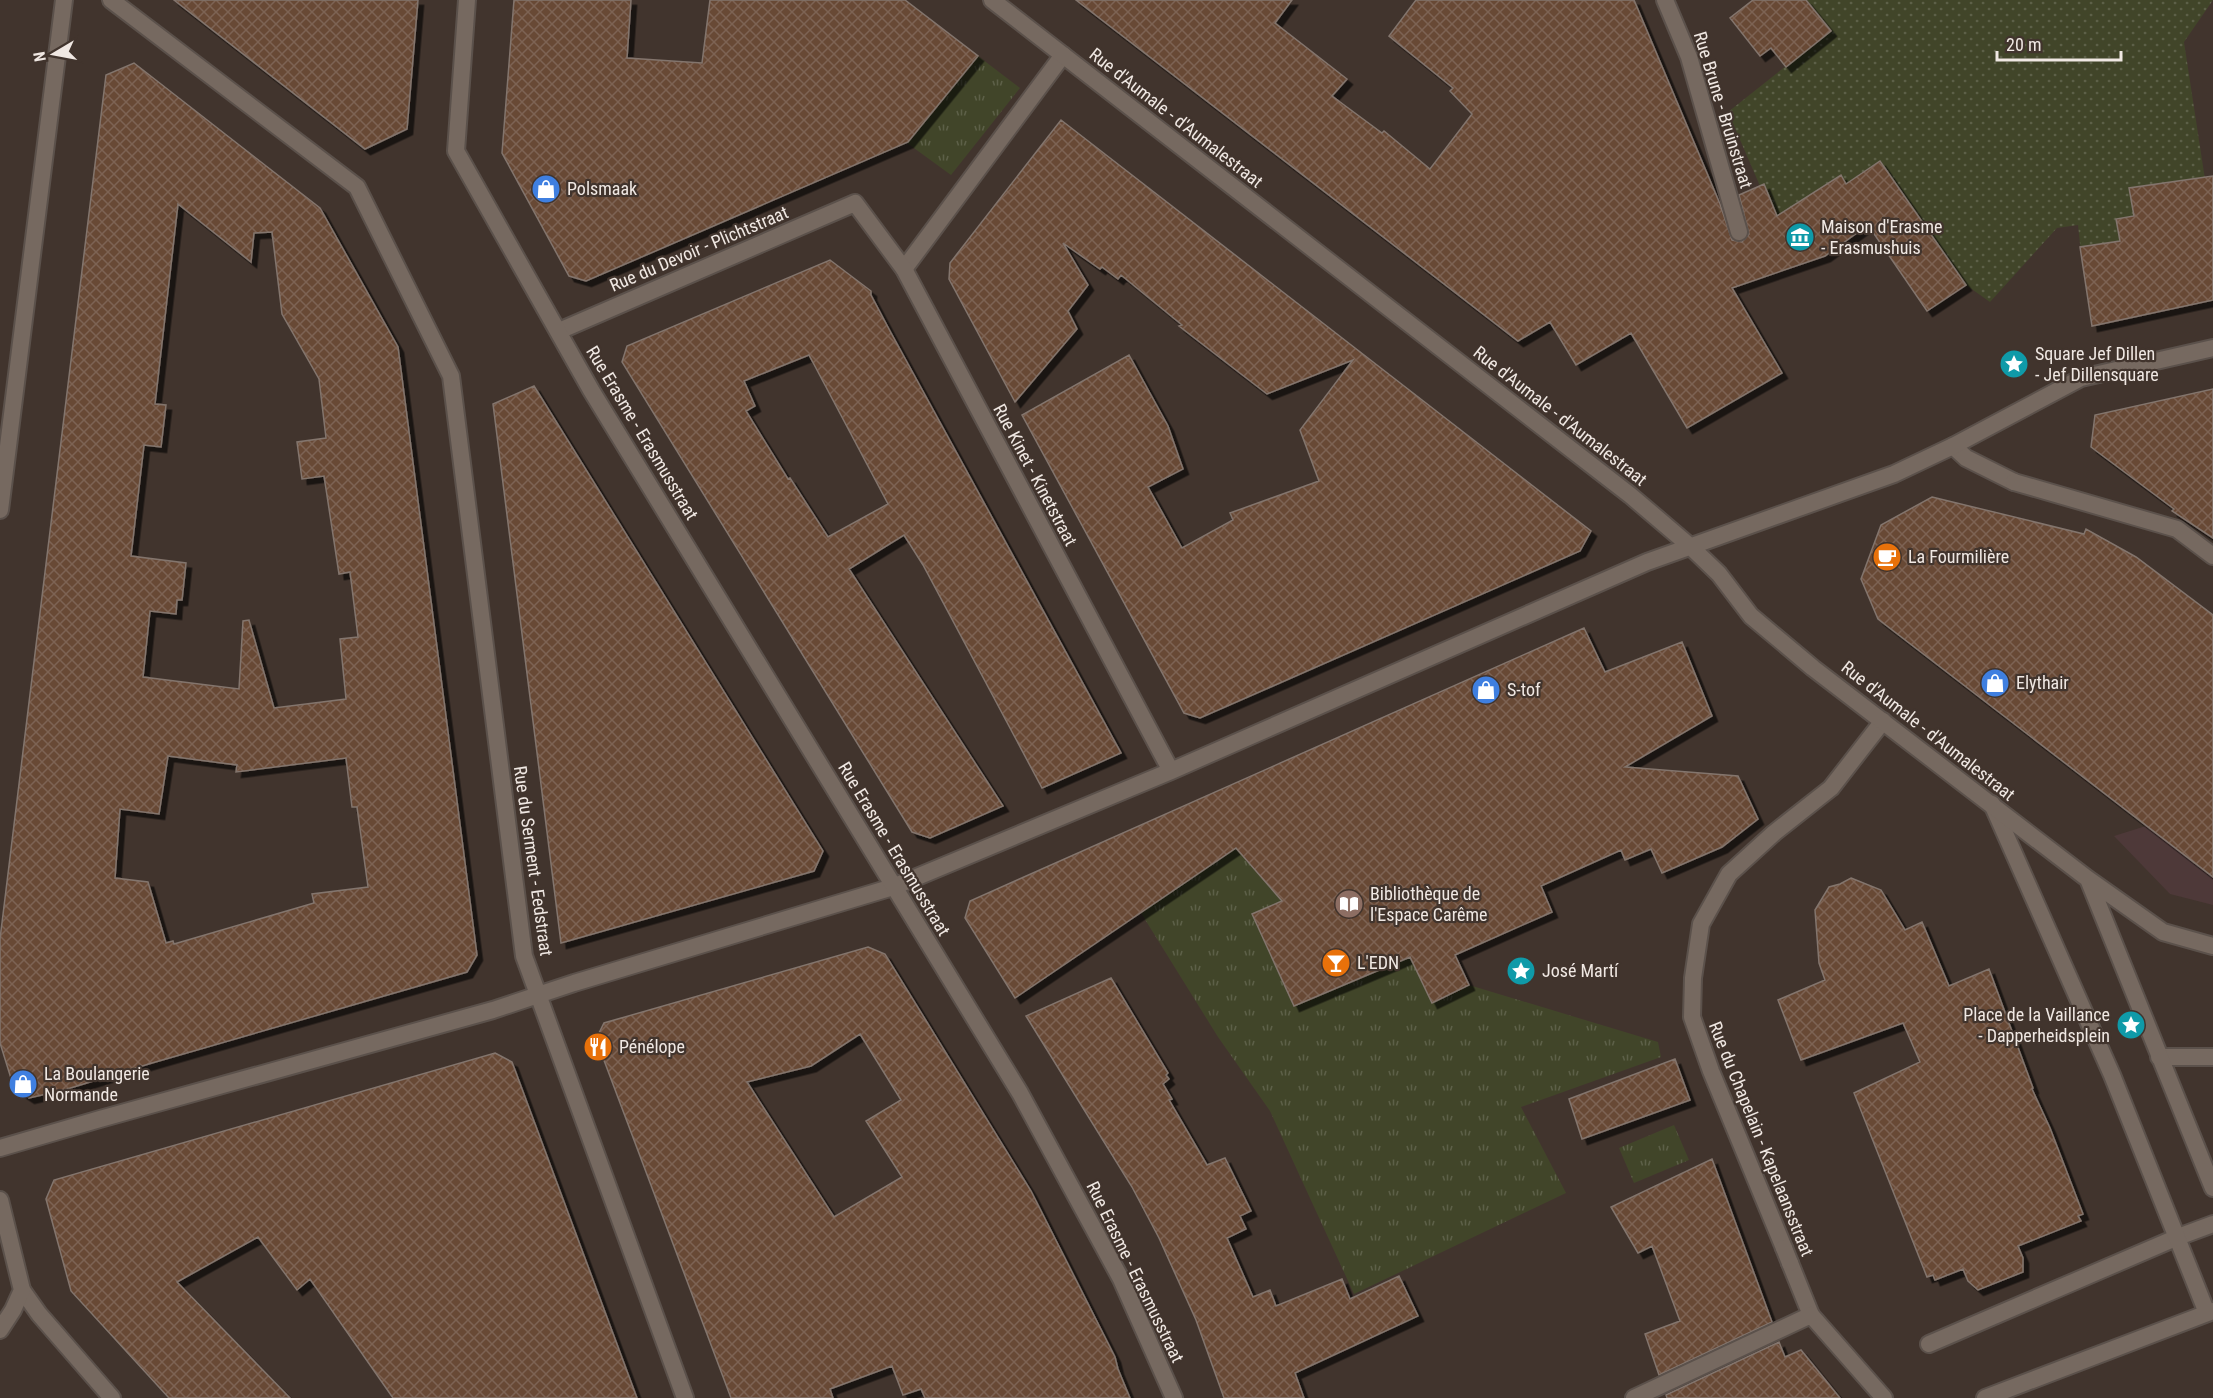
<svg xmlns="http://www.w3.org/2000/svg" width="2213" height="1398" font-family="'Roboto Condensed',sans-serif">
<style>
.commercial{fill:#4e3939}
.grass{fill:url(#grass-tufts)}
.garden{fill:url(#garden-dots)}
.building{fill:url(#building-cross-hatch);stroke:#83756d;stroke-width:1.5;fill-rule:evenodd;filter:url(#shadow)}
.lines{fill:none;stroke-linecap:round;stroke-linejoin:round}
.service-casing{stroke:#5b514b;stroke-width:20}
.pedestrian-casing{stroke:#5b514b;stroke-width:20}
.minor-casing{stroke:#5b514b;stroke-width:20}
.tertiary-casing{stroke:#5b514b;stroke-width:20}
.service{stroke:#766960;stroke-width:16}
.pedestrian{stroke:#766960;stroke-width:16}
.minor{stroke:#766960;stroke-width:16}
.tertiary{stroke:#766960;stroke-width:16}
.labels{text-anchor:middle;stroke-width:4.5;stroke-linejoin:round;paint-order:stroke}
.street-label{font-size:18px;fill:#f0e8e3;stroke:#41342d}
.poi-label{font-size:18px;fill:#f0e8e3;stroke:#41342d;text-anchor:start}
</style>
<defs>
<pattern id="grass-tufts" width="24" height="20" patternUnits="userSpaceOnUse" patternTransform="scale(1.5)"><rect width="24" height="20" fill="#414529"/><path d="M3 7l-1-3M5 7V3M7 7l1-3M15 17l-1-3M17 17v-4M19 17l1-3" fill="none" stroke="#5d6048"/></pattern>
<pattern id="garden-dots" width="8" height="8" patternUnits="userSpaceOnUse" patternTransform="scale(1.5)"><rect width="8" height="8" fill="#414529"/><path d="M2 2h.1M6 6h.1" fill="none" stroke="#5d6048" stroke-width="1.8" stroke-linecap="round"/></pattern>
<pattern id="building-cross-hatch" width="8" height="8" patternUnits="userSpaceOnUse" patternTransform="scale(1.5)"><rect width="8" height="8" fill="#674936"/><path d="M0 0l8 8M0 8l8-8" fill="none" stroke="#7d6353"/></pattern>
<filter id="shadow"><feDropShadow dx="5.5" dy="5.5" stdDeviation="0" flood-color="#0009"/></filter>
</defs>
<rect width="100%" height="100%" fill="#41342d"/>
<path class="commercial" d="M2213,805v100l-43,-11 -56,-58z"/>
<path class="grass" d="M978,56l42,32 -69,87 -44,-32z
M1236,848l5,5 213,99 15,33 189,57 3,15 -140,50 45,86 -212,101 -84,-183 -52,-74 -77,-124z
M1674,1125l15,35 -55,23 -15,-35z"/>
<path class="garden" d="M1807,0h406l-29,42 24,157 -79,-11 5,28 -14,25 -36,6 -3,6 -3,-28 -21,3 -67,74 -24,-17 -86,-124 -34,23 -6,-9 -41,27 -19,20 -16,-37 -4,1 -32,-74 102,-81z"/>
<path class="building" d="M174,0h244l-11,129 -42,20z
M514,0h117l-4,58 75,5 8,-63h195l73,56 -70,86 -322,139 -17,-5 -67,-123z
M1076,0h216l-17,23 72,56 -15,17 50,37 2,-2 46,38 42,-55 -22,-23 3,-3 -64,-52 27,-36h218l86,204 12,36 10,2 7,-8 -10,-39 25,-11 13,32 64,-41 5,9 34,-23 86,124 -39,26 -59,-86 -43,31 -93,32 50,85 -95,55 -56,-95 -55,32 -26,-43 -32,19z
M1753,0h53l25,31 -45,36 -15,-19 -11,8 -30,-38z
M134,63l186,145 78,139 79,608 -10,17 -315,91 -88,27 -35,8 -15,-10 -14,-45v-104l106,-864zM178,204l73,58 3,-29 18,-1 10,82 37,65 7,59 -29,4 5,37 22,-3 15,98 11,-2 8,65 -18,2 6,60 -72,9 -25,-88 -6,1 -4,68 -96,-12 7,-66 26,3 1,-14h5l4,-37 -55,-7 13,-111 17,2 5,-42 -11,-1zM168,756l69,9 -1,7 110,-14 6,49h5l11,80 -56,7 2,9 -140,41 -1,-3 -7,2 -18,-61 -33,-4 5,-69 39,5z
M1061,120l530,411 -11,20 -380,167 -16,-5 -162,-298 107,-60 39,71 15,43 -35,18 34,61 51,-28 -3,-7 89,-32 -19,-51 53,-70 -86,34 -88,-68 3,-1 -61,-50 -3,4 -16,-12 -2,2 -37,-26 25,42 -20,26 9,18 -62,73 -66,-123 1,-16z
M2213,176v124l-121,26 -12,-79 40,-6 -4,-22 18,-3 -5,-28z
M830,260l41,31v4l19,36 231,422 -79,35 -119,-223 -19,-30 -55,34 154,237 -73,32 -18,-6 -290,-470 5,-16zM809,355l79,149 -60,33 -38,-59 -2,1 -42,-68 9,-5 -11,-25z
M534,386l289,465 -9,20 -253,72 -68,-539z
M2213,389v149l-41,-27 2,-2 -83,-62 4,-32z
M1932,497l152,37 2,-5 50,28 77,58v262l-335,-258 -17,-40 20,-54z
M1584,628l21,44 77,-30 30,74 -87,51 113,9 20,43 -36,28 -60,26 -11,-24 -26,11 -4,-10 -80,36 11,26 -97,43 14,30 -37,18 -22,-46 -116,49 -42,-92 30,-13 -46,-53 -221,150 -50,-80 5,-17z
M1851,878l30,12 24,40 17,-8 27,64 40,-17 44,119 -1,1 18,39 33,86 -5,2 3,5 -63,25 5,12v14l-45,18 -10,-9 -5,-12 -28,11 -2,-5 -6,2 -73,-184 66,-31 -17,-39 -102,37 -23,-60 47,-20 -6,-17 -4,-53 14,-23 11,-3z
M868,947l17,7 146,237 84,166 3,12 12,29h-205l-4,-9 -18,6 -11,-29 -62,23 3,9h-102l-135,-359 8,-16zM860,1034l41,66 -35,21 36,56 -68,40 -87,-135 64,-16z
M1111,978l57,95 -2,2 3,4 -6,5 9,15 -3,1 38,65 18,-7 26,53 -11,5 6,13 -19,9 26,59 17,-7 6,16 66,-27 8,20 49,-23 19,40 -123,57 9,25h-80l-28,-78 -37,-82 -27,-51 -106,-171z
M495,1053l17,9 125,336h-244l-83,-119 -13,11 -39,-53 -81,45 113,116h-121l-98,-107 -25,-92 8,-19z
M1675,1059l15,41 -108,39 -13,-40z
M1712,1159l60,163 -113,53 -14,-41 35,-13 -28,-75 -14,7 -27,-46z
M1779,1342l6,15 16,-7 39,48h-173l-1,-3z"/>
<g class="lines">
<g class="service-casing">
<path id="service" d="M2159,1057h54
M1784,1248l-73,-177 -19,-54 1,-39 8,-54 28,-50 45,-41 57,-45 52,-67
M1790,1263l21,52
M1929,1344l249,-107 35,-13"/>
</g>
<g class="pedestrian-casing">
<path id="pedestrian" d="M904,269l159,-214
M1953,446l13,12 48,24
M1992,804l120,271 95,238
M1784,1248l6,15
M1985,1398l228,-87"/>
</g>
<g class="minor-casing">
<path id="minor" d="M111,0l246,187 94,189 73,580 161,442
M992,0l638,495 61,52 28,27 32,42 62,52 275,211 75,53 50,14
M1665,0l24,57 50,175
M559,331l296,-128 49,66 267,502
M2014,482l163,47 36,27
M2088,879l125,309
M0,1148l100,-29 393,-109 81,-27 319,-96 278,-116 476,-209 247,-88 59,-28 128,-68 132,-30
M22,1290l17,24 73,84
M1634,1398l177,-83 73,83"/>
</g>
<g class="tertiary-casing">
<path id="tertiary" d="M467,0l-11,151 135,239 429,703 101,186 53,119
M0,510l64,-510
M0,1200l22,90 -9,20 -13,20"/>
</g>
<use href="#service" class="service"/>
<use href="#pedestrian" class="pedestrian"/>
<use href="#minor" class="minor"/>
<use href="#tertiary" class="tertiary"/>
</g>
<defs>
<g id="shop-disc" transform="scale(1.5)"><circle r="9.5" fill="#3f7fe0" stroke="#41342d"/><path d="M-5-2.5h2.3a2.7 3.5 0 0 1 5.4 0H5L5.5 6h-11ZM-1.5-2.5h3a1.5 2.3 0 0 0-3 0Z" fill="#fff"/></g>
<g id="museum-disc" transform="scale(1.5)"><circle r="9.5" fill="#0f9aa8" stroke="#41342d"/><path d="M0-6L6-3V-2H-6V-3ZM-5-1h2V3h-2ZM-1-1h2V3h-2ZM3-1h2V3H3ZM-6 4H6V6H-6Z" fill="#fff"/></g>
<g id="sight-disc" transform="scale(1.5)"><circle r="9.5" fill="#0f9aa8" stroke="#41342d"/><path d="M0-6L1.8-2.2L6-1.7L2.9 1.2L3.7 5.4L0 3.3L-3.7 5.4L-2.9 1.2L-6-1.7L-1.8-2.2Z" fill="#fff"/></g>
<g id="cafe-disc" transform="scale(1.5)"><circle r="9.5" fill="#e8710a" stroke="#41342d"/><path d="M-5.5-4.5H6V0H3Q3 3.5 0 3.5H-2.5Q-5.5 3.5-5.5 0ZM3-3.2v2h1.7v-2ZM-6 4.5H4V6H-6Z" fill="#fff"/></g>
<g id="library-disc" transform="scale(1.5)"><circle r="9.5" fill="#8d6e63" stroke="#41342d"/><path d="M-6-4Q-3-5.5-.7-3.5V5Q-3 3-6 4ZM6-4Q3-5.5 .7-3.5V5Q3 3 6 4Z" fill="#fff"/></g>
<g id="bar-disc" transform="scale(1.5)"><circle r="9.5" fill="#e8710a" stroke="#41342d"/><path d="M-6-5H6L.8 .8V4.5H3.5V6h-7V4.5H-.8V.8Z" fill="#fff"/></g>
<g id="restaurant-disc" transform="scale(1.5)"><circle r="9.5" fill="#e8710a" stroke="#41342d"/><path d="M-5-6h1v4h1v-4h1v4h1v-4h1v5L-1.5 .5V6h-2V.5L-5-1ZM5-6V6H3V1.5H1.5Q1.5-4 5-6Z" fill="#fff"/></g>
</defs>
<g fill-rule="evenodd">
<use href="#shop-disc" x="546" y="189"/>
<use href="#museum-disc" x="1800" y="237"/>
<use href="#sight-disc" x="2014" y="364"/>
<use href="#cafe-disc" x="1887" y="557"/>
<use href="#shop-disc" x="1995" y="683"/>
<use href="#shop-disc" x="1486" y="690"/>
<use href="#library-disc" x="1349" y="904"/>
<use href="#bar-disc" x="1336" y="963"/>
<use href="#sight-disc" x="1521" y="971"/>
<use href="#sight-disc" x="2131" y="1025"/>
<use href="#restaurant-disc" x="598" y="1047"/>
<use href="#shop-disc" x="23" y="1084"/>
</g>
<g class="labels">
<g class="street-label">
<text transform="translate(1723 110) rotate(73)" y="6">Rue Brune - Bruinstraat</text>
<text transform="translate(1176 118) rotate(38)" y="6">Rue d'Aumale - d'Aumalestraat</text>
<text transform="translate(699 249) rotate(-23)" y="6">Rue du Devoir - Plichtstraat</text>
<text transform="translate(1560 416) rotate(38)" y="6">Rue d'Aumale - d'Aumalestraat</text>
<text transform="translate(642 433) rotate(59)" y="6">Rue Erasme - Erasmusstraat</text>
<text transform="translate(1035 475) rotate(62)" y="6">Rue Kinet - Kinetstraat</text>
<text transform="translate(1928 731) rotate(38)" y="6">Rue d'Aumale - d'Aumalestraat</text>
<text transform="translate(894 849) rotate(59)" y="6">Rue Erasme - Erasmusstraat</text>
<text transform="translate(533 861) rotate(82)" y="6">Rue du Serment - Eedstraat</text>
<text transform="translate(1761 1139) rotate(68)" y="6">Rue du Chapelain - Kapelaansstraat</text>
<text transform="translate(1135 1272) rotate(64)" y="6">Rue Erasme - Erasmusstraat</text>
</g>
<g class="poi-label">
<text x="567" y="195">Polsmaak</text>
<text x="1821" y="233">Maison d'Erasme<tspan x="1821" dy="21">- Erasmushuis</tspan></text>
<text x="2035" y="360">Square Jef Dillen<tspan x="2035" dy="21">- Jef Dillensquare</tspan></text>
<text x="1908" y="563">La Fourmilière</text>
<text x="2016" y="689">Elythair</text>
<text x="1507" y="696">S-tof</text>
<text x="1370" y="900">Bibliothèque de<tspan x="1370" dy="21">l'Espace Carême</tspan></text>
<text x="1357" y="969">L'EDN</text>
<text x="1542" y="977">José Martí</text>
<text x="2110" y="1021" text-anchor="end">Place de la Vaillance<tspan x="2110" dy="21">- Dapperheidsplein</tspan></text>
<text x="619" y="1053">Pénélope</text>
<text x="44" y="1080">La Boulangerie<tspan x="44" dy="21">Normande</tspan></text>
</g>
</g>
<g transform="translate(54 54) rotate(260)" stroke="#41342d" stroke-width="4.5" paint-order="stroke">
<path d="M0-4.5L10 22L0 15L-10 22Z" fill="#f0e8e3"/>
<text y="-9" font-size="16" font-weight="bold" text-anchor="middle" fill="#f0e8e3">N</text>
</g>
<path d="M1997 51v9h124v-9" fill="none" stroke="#f0e8e3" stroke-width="3"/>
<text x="2006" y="51" font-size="18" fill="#f0e8e3" stroke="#41342d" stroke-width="4.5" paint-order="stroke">20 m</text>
</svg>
